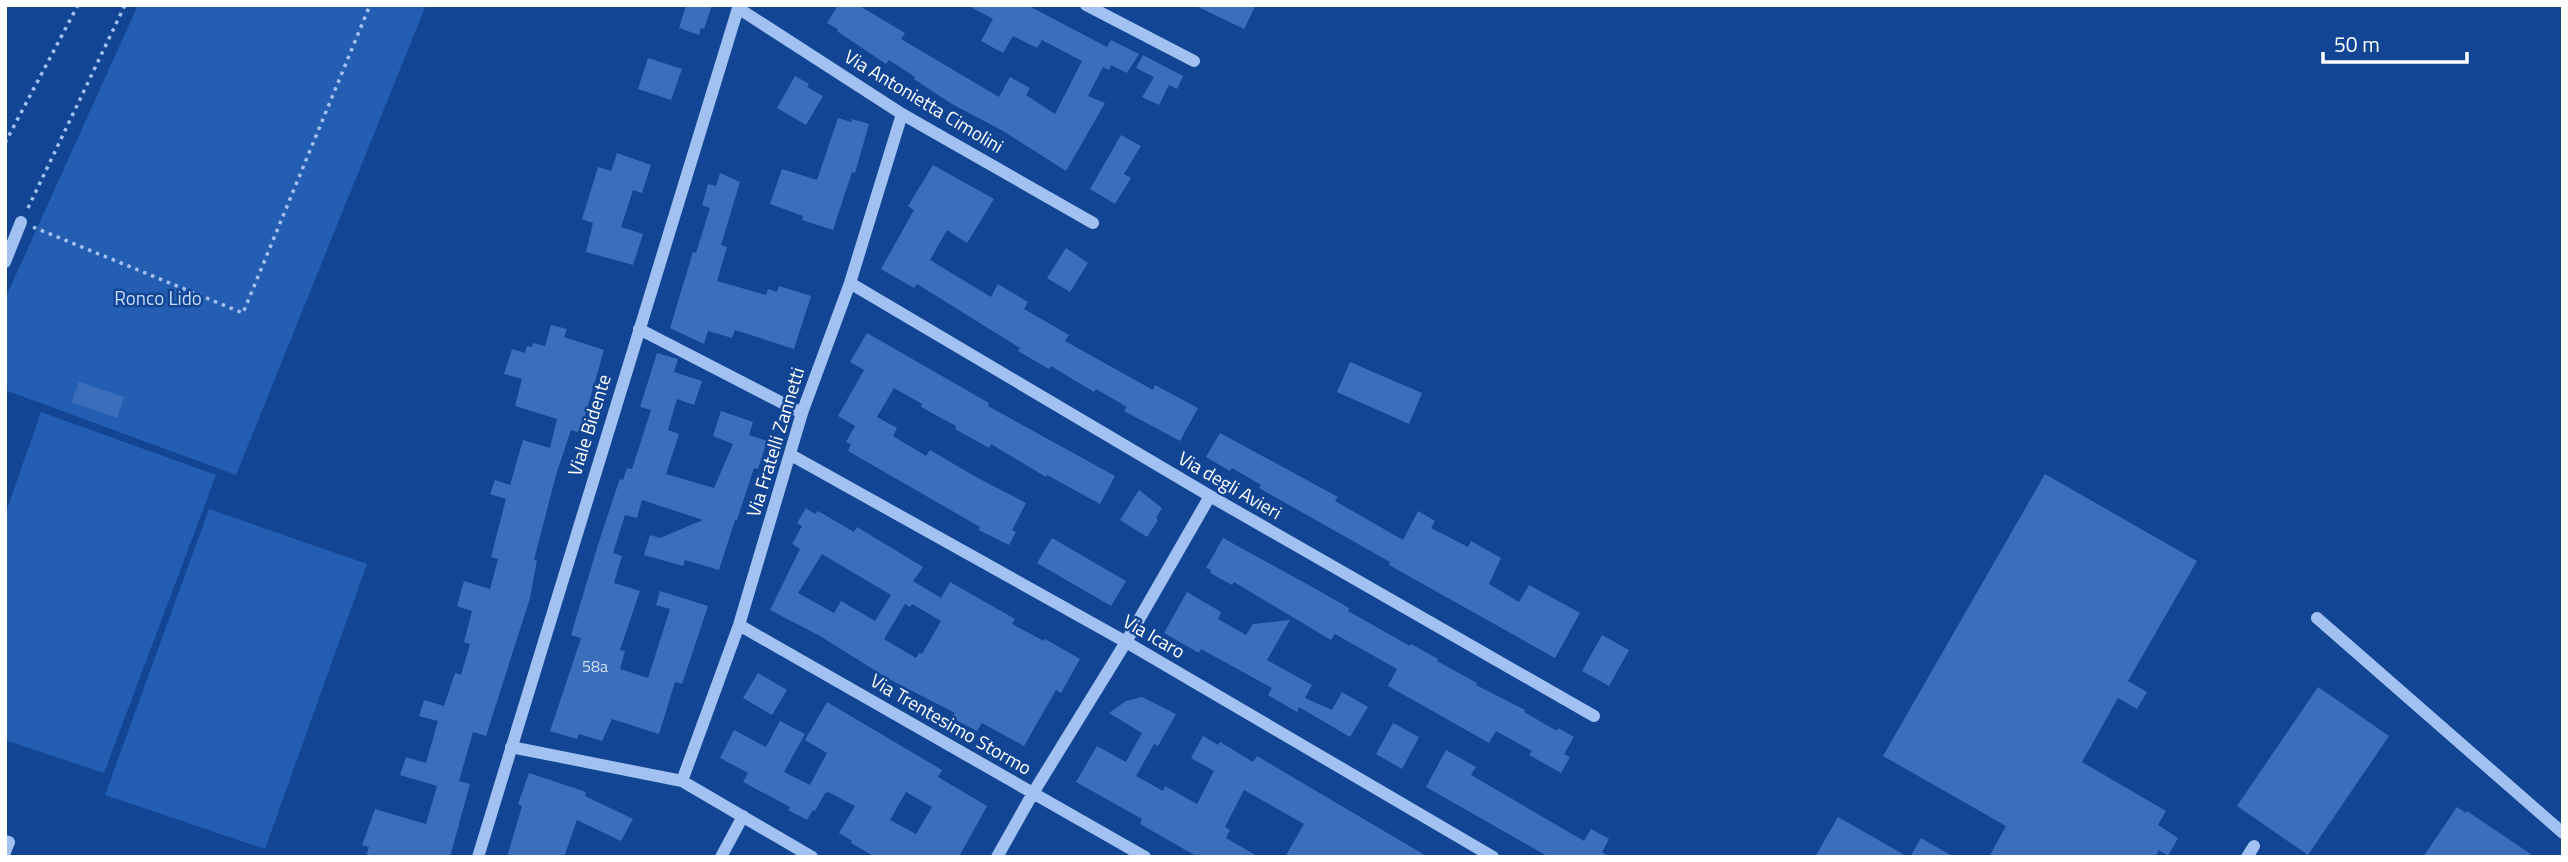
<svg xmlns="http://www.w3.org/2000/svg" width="2568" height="862" font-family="'Titillium Web',sans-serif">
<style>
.green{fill:#245eb2}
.building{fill:#3b6fbb;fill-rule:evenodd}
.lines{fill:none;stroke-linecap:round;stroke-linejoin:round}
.path{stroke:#a0c1f2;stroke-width:3.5;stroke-dasharray:3.5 5;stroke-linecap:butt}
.minor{stroke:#a0c1f2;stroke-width:12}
.labels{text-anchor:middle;stroke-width:5;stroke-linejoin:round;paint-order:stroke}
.number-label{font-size:16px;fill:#cedbee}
.street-label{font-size:19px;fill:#fff;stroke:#124593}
.park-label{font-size:19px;fill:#c7ddfd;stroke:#124593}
</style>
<rect width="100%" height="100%" fill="#124593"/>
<path class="green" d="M138,5h288l-190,470 -231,-85v-91z
M41,412l175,63 -112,298 -99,-33v-225z
M209,509l158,55 -102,285 -160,-54z"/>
<path class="building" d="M686,5h26l-8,24 -3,-1 -2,7 -20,-7z
M838,5h20l47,28 -4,6 98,58 11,-20 20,11 -4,7 29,19 27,-53 -40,-21 -5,8 -24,-12 -10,17 -22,-12 12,-22 -26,-14h60l80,42 4,-7 28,14 -12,19 -16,-8 -2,5 -6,-3 -15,29 17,7 -39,68 -63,-40 -51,-27 -38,-25 1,-2 -26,-17 -3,4 -49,-33 1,-2 -11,-6z
M1194,5h62l-12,24z
M1143,55l40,21 -6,13 -8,-4 -10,20 -17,-8 12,-20 -18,-9z
M648,58l34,11 -11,31 -33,-11z
M795,76l14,8 -2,3 16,9 -17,29 -29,-17z
M838,118l13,4 1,-3 17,5 -14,49 -3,-1 -19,58 -31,-10 1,-4 -33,-12 12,-35 35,11z
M1121,135l20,11 -17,28 7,4 -16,26 -25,-15z
M617,153l34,12 -9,28 -9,-3 -12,37 22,7 -10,31 -47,-13 7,-29 -11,-4 16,-52 13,4z
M933,165l61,34 -27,44 -20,-13 -17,30 61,37 7,-13 30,18 -4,7 45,26 -4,6 88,49 2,-5 43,23 -18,33 -56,-30 3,-4 -31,-18 -2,3 -43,-26 -2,3 -31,-18 2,-3 -103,-64 -3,4 -33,-19 33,-59 -6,-4z
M720,173l20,9 -19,63 6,2 -10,34 49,14 2,-6 9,3 2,-6 32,10 -17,53 -59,-19 -3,8 -24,-7 -4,13 -34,-16 23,-76 3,1 14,-45 -8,-3 6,-21 8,2z
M1066,248l22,15 -18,29 -23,-14z
M551,325l16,4 -3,8 40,13 -24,83 -9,-3 -15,45 -22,85h3l-7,38 -44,138 -13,-4 -14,49 11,3 -20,73h-84l3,-10 -7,-2 13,-36 51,15 11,-38 -37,-11 6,-18 20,6 12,-42 -19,-5 5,-16 20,6 11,-33 6,2 9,-31 -6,-2 8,-31 -15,-5 7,-25 26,8 8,-30 -7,-2 15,-58 -16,-5 5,-14 15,5 13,-45 27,8 7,-29 -42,-13 7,-27 -18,-5 8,-25 13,4 2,-7 5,1 1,-4 12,3z
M867,333l122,70 -1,3 127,70 -15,28 -53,-29 -1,2 -55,-33 -2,4 -34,-19 1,-3 -35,-19 1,-3 -28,-16 -17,29 20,11 -4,8 33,20 4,-6 46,27 50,26 -14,27 4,2 -7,13 -30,-15 1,-3 -132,-76 3,-7 -5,-2 9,-16 -17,-10 26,-46 -14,-8z
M657,353l21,6 -4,13 28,9 -8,24 -17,-6 -9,31 11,4 -13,40 48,14 19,-44 -20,-8 8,-25 32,11 -4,13 18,6 -9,28 -4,-1 -17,52h-2l-16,50 -34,-10 -2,6 -39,-11 6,-20 10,3 43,-18 -61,-20 -5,18 -12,-3 -12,38 9,3 -8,27 26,8 -20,59 5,1 -5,18 28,9 22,-69 -14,-4 4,-14 48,15 -26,78 -7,-2 -16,52 -47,-15 -10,22 -23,-7 -2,5 -27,-8 31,-93 -10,-3 26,-87 21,-64 2,-5 3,1 4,-12 5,1 19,-59 -11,-3z
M1350,362l72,31 -13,31 -72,-32z
M79,382l45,15 -7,21 -46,-16z
M1220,433l118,64 -3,4 68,39 15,-29 17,10 -4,7 37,19 3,-6 30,17 -12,26 30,18 10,-17 51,28 -25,45 -166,-93 1,-3 -131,-74 2,-3 -29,-17 -2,3 -24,-14z
M2045,474l152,87 -69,120 19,11 -10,17 -19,-11 -36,64 84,49 -8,14 20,13 -10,18 -9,-6 -4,7h-166l17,-31 -123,-70z
M1139,490l23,18 -6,10 2,2 -11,17 -27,-17z
M806,508l9,6 3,-3 36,21 3,-5 66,40 -10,14 28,17 9,-16 65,37 -3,5 32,17 1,-2 35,20 -19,34 -5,-3 -32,56 -42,-23 -5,8 -25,-13 3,-5 -68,-35 -67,-42 -50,-26 30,-61 -8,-5 10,-18 -5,-3zM822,554l69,41 -16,26 -34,-20 -7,12 -36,-20zM905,604l5,3 2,-3 29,17 -19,33 -3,-1 -3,5 -32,-19z
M1052,538l74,43 -15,25 -74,-43z
M1223,538l91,50 35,20 -1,3 62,35 1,-2 27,15 -1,2 40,22 -1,2 49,25 -1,2 33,19 1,-3 16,9 -10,17 6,3 -9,16 -32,-18 3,-4 -36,-20 -7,12 -60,-34 -41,-23 9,-17 -62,-35 -4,6 -97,-58 -2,3 -22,-12 1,-3 -5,-2z
M1187,592l34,20 -3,7 28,16 7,-11 37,-4 -23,40 45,25 -7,13 27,12 10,-18 26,15 -18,30 -51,-30 -2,5 -29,-17 4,-7 -71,-39 -2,4 -35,-20z
M1602,635l27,15 -20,36 -27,-15z
M758,673l29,17 -15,25 -29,-17z
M2318,687l71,49 -81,119 -71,-49z
M1142,697l34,17 -18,32 -4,-2 -18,32 27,15 2,-5 32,18 17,-33 -23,-13 12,-22 15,9 2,-3 33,20 4,-6 171,101h-143l19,-33 -60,-34 -19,37 5,3 -4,8 33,19h-61l-16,-9 -42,-24 2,-5 -66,-37 21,-36 29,16 16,-29 -33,-20 17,-12z
M827,702l115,68 -4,7 49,29 -28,51h-84l-24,-14 1,-2 -13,-8 16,-27 -27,-14 -3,1 -10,18 -2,-1 -6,10 -19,-10 2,-3 -47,-25 5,-9 -28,-15 14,-28 32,17 14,-26 25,13 -21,38 26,13 17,-32 -22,-13zM906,792l26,15 -16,27 -26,-14z
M1393,723l26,14 -17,32 -26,-15z
M1446,750l30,17 -5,8 113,66 7,-12 18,10 -7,13 8,5h-61l-123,-70z
M529,773l57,19 -1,4 48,23 -12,22 -44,-21 -13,37h-57l15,-51 -4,-2z
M2457,807l9,6 1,-2 68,46h-112z
M1838,817l70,40h-93z
M1921,838l33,19h-44z"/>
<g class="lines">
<path class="path" d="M5,143l73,-138
M28,208l97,-203
M33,227l210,86 127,-308"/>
<path class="minor" d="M1086,5l108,56
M738,8l164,106 191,109
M5,262l16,-40
M850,283l360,213 384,220
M639,329l163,84
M791,455l335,187 367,215
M2317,618l246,215
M739,625l406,232
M511,747l171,34 130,76
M682,781l57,-156 63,-212 48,-130 52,-169
M5,841l4,1 -4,10
M478,857l261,-852
M721,857l22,-41
M997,857l36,-64 93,-151 84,-146
M2247,857l7,-11"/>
</g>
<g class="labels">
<g class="number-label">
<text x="595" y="672">58a</text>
</g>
<g class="street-label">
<text transform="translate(924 101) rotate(31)" y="7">Via Antonietta Cimolini</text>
<text transform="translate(589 425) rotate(-73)" y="7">Viale Bidente</text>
<text transform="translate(775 442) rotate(-73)" y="7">Via Fratelli Zannetti</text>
<text transform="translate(1230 485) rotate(30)" y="7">Via degli Avieri</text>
<text transform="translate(1154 636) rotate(30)" y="7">Via Icaro</text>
<text transform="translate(951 724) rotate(30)" y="7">Via Trentesimo Stormo</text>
</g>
<g class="park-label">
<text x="158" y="305">Ronco Lido</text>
</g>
</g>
<rect width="2568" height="862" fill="none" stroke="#ffffff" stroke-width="14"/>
<path d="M2323 52v10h144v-10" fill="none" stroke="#ffffff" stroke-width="3.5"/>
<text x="2334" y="52" font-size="21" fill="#ffffff" stroke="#124593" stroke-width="5" paint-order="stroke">50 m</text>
</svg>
